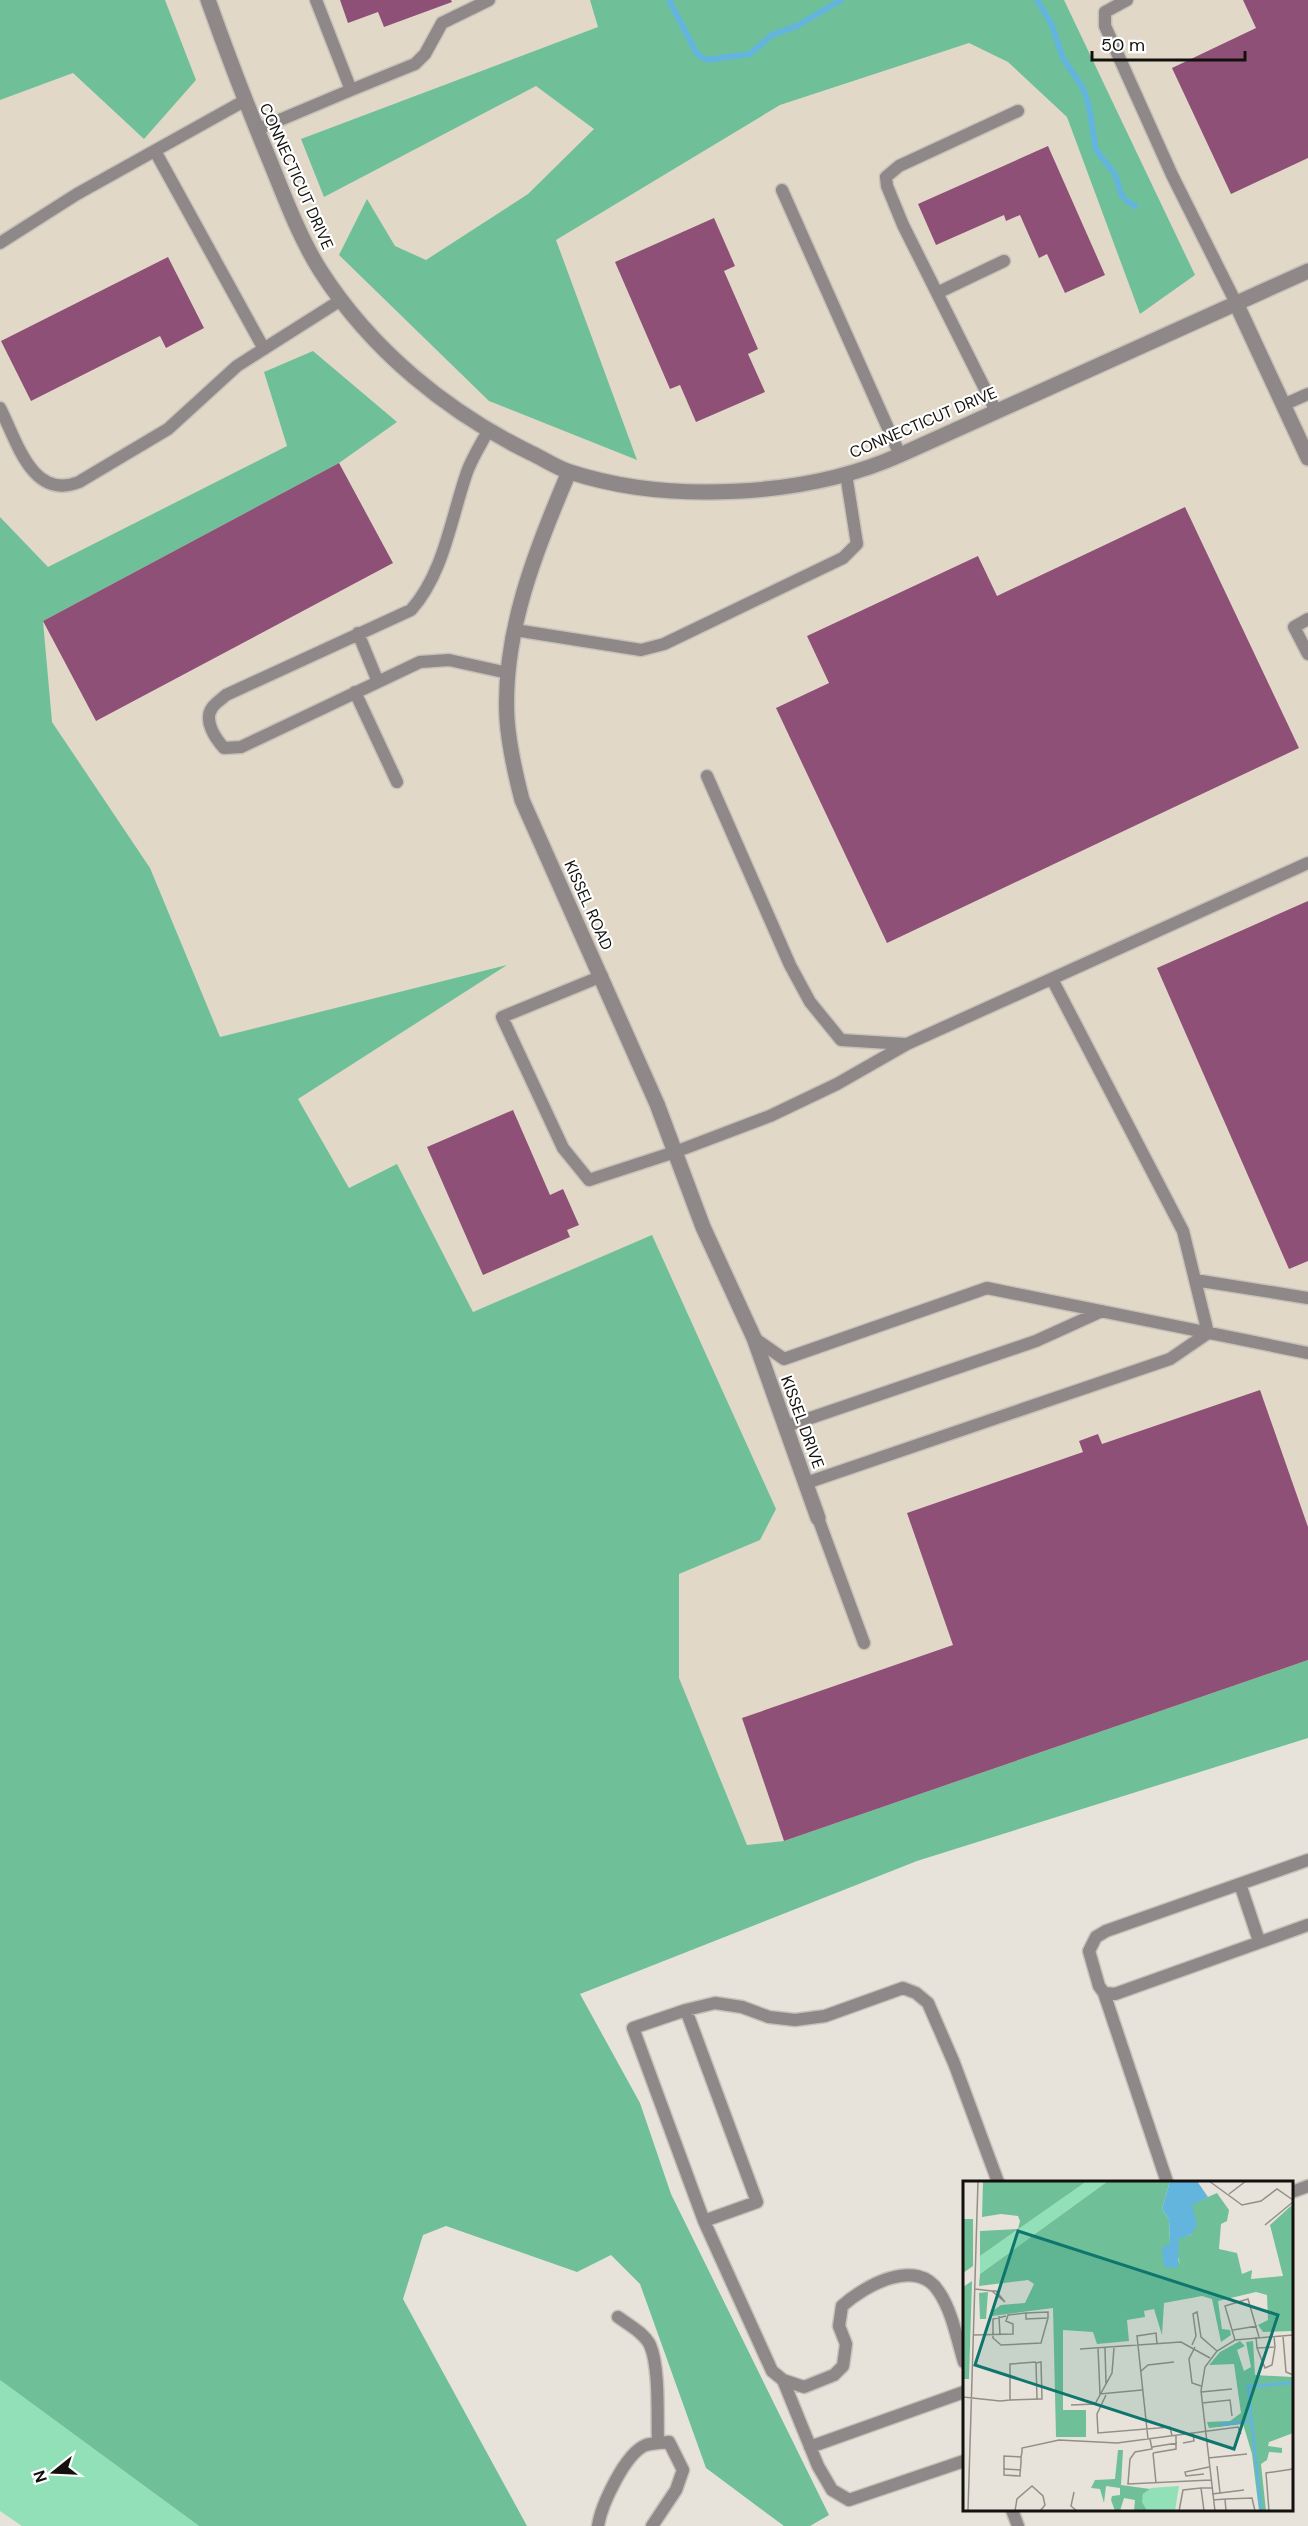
<svg xmlns="http://www.w3.org/2000/svg" width="1308" height="2526" font-family="'DM Sans',sans-serif">
<style>
.built{fill:#e1d8c8}
.green{fill:#91e0b8}
.forest{fill:#6fc099}
.lines{fill:none;stroke-linecap:round;stroke-linejoin:round}
.stream{stroke:#64b5de;stroke-width:6}
.building{fill:#8f5077}
.service-casing{stroke:#c6c1b9;stroke-width:15}
.minor-casing{stroke:#c6c1b9;stroke-width:18}
.service{stroke:#8e8889;stroke-width:12}
.minor{stroke:#8e8889;stroke-width:15}
.labels{text-anchor:middle;stroke-width:4.5;stroke-linejoin:round;paint-order:stroke}
.street-label{font-size:16px;fill:#12110d;stroke:#fff}
.inset-river{fill:none;stroke:#64b5de;stroke-width:3}
.inset-road{fill:none;stroke:#928f88;stroke-width:1.5}
.view{fill:#0f766e;fill-opacity:0.15;stroke:#0f766e;stroke-width:3}
.inset-edge{fill:none;stroke:#12110d;stroke-width:3}
</style>
<rect width="100%" height="100%" fill="#e8e3da"/>
<path class="built" d="M0,0h1308v1724l-713,229 -595,-1188z"/>
<path class="green" d="M0,2380l199,146h-177l-22,-15z"/>
<path class="forest" d="M0,0h165l31,80 -52,59 -71,-66 -73,27z
M590,0h474l131,275 -55,39 -73,-197 -59,-55 -39,-19 -189,62 -224,135 81,220 -148,-59 -150,-146 28,-56 28,47 31,14 102,-66 66,-65 -58,-43 -212,111 -23,-58 297,-112z
M313,351l84,71 -58,41 -296,158 9,101 98,146 70,169 287,-72 -209,134 51,89 48,-24 76,148 179,-77 124,274 -16,31 -81,34v104l68,167 37,-4 524,-181v78l-391,123 -337,133 60,109 31,91 158,321 -19,11h-26l-78,-58 -66,-184 -29,-29 -34,17 -131,-46 -23,9 -20,64 124,227h-328l-199,-146v-1863l48,50 239,-121 -23,-74z"/>
<g class="lines">
<path class="stream" d="M669,0l28,54 10,6 43,-6 22,-19 25,-9 44,-26
M1037,0l14,23 12,35 20,30 6,18 7,44 19,24 6,20 6,7 8,5"/>
</g>
<path class="building" d="M340,0h111l1,2 -68,25 -6,-15 -30,11z
M1243,0h65v158l-77,36 -59,-126 84,-40z
M1048,146l57,129 -40,18 -18,-39 -8,4 -19,-43 -14,6 -2,-6 -68,30 -18,-41z
M714,218l21,48 -11,5 34,78 -10,5 17,38 -69,30 -16,-37 -10,4 -55,-127z
M168,257l36,71 -38,20 -6,-12 -129,65 -30,-60z
M339,463l54,100 -297,158 -53,-100z
M1185,507l114,241 -412,195 -111,-235 53,-25 -22,-47 171,-80 19,40z
M1308,901v360l-19,8 -132,-301z
M513,1110l37,85 13,-6 16,36 -12,5 3,7 -87,38 -56,-128z
M1260,1390l48,137v133l-524,181 -42,-123 211,-73 -46,-132 176,-61 -4,-11 19,-7 4,10z"/>
<g class="lines">
<g class="service-casing">
<path id="service" d="M1127,0l-22,12v14l67,149 64,128
M351,90l64,-26 10,-10 17,-31 47,-23
M256,130l95,-40 -35,-90
M155,151l109,198
M782,190l118,265
M0,243l77,-49 167,-93
M937,293l67,-32
M1283,405l25,-11
M0,408c17,33 32,93 79,74l89,-53 69,-63 104,-66
M996,411l-93,-186 -16,-39 -1,-9 13,-11 119,-55
M488,431c-7,13 -16,27 -21,41 -16,46 -23,101 -56,138l-185,85c-4,4 -11,8 -14,13 -9,13 4,31 12,40l17,-1 179,-85 29,-2 59,13
M1308,619l-14,8 14,27
M515,630l126,20 23,-6 179,-86 14,-14 -11,-70
M358,633l20,49
M355,692l42,90
M707,776l83,189 20,37 31,38 64,4
M602,976l-100,41 61,131 26,32 86,-28 95,-36 67,-32 70,-40 401,-181
M1195,1280l113,18
M754,1338l30,21 203,-71 321,65
M787,1426l249,-85 66,-30
M806,1483l364,-124 38,-26 -25,-102 -131,-252
M818,1518l46,125
M1308,1860l-202,71 -10,6 -7,14 10,35 5,7 11,1 193,-69
M1240,1884l19,57
M1104,1993l63,189
M686,2010l29,-7 27,4 27,10 26,3 30,-4 78,-28 13,5 12,10 26,60 44,119
M1292,2192l16,-6
M704,2221l53,-19 -71,-192 -53,18 71,193 68,150 11,9 21,7 30,-12 9,-9 3,-22 -7,-18 3,-20c22,-20 75,-50 97,-14 13,19 18,47 25,70
M618,2317c11,8 26,16 32,28 10,23 7,73 8,98
M783,2380l35,86 14,24 17,10 115,-39
M810,2447l154,-55
M1012,2510l6,16
M598,2526c3,-20 27,-73 48,-81 7,-2 16,-2 23,-3l14,28 -7,20 -24,36"/>
</g>
<g class="minor-casing">
<path id="minor" d="M208,0c20,56 41,111 64,166 14,35 28,72 48,104 51,80 127,142 211,183 13,6 26,15 39,19 98,32 236,25 330,-17l408,-184
M1236,303l72,155
M569,472c-33,77 -67,162 -62,247 2,28 8,54 15,81l135,304 46,123 51,111 64,180"/>
</g>
<use href="#service" class="service"/>
<use href="#minor" class="minor"/>
</g>
<g class="labels">
<g class="street-label">
<text transform="translate(297 176) rotate(66)" y="6">CONNECTICUT DRIVE</text>
<text transform="translate(923 422) rotate(-23)" y="6">CONNECTICUT DRIVE</text>
<text transform="translate(589 905) rotate(66)" y="6">KISSEL ROAD</text>
<text transform="translate(803 1422) rotate(70)" y="6">KISSEL DRIVE</text>
</g>
</g>
<g transform="translate(963 2181)">
<rect width="330" height="330" fill="#e8e3da"/>
<path d="M124,0h21l-128,93v-18zM216,305l-4,25h-28l-6,-8 2,-9 8,-6z" fill="#91e0b8"/>
<path d="M20,0h104l-107,75v-25l38,-2 2,-8 -2,-5 -17,-2 -19,3zM145,0h62l-8,28 7,10 1,24 10,21 -4,-13 3,-13 13,-4v-30l25,-11 12,17 -2,11 -6,3 -2,25 18,4 5,21 10,-4 -1,9 32,-3 -13,-51 23,-21v127l-30,1 -5,-7 10,-5 -1,-25 -11,-3 -38,9 4,28 8,1 1,5 -10,7 -9,-43 -10,-3 -38,7 -2,32 -8,-26 -10,2 1,6 -18,3 2,21 -32,3 -4,-12 -30,-2v80h23v27h-30l-3,-129 -61,8 -1,-4 10,-7 24,-2 9,-19 -6,-4 -49,6 1,-12zM0,38h10v47l-10,7zM9,100l-3,98h-6v-92zM25,111l-2,27h-6l-1,-26zM277,160l5,5 -8,4 7,21 7,-4 -5,-25 7,-1 2,34 38,2v56l-24,9 -1,4 14,2v5l-13,-1 -2,8 -6,4 5,47h-7l-7,-57 -9,-30 -34,4 -2,-6 23,-1 11,-8 -7,-49 -25,1 11,-13zM155,269h5l-2,35 29,4 -7,5 -1,8 5,9h-13l1,-11 -11,-2 -4,13h-5l-4,-11 1,-4 8,-1v-7l-14,-2 -2,17 -4,-14 -9,-1 4,-8 20,-1z" fill="#6fc099"/>
<path d="M207,0h27l11,16 -16,8 5,19 -5,10 -13,5 -1,29 -14,-1 -2,-19 8,-5 -1,-24 -7,-10z" fill="#64b5de"/>
<path class="inset-river" d="M256,244l31,-4M298,330l-13,-125 45,-3"/>
<path class="inset-road" d="M246,0l33,24 19,-4 16,-12 16,11M266,13l17,-13M302,44l28,-23M12,108l17,2h4l9,11 -13,-11M36,135l1,19M43,135l-13,3v19l8,7 40,-2 7,-25M270,149l24,-4M11,154l39,-1v-10l-7,-3 2,-6 18,-2 22,-1v6l-22,1v-6M320,155l3,36 7,3M293,156l1,11 18,-1 -1,-11M272,159l-10,-34 23,-7 11,38M229,164l4,-9 -3,-22 4,-2 4,25 16,14M232,166l-6,12 3,24 9,3M135,167l2,46 42,-4M142,167l1,36M294,167l8,20 7,-3 3,-18M117,168l101,-7 29,16M177,191l8,-7 26,-3M238,211l31,-3M143,214l-9,19 1,19 72,-6 2,9M0,216l37,4 10,-1 31,-1h1l-1,-37 -5,1 1,36M47,219v-36l26,-2M239,222l28,-3 2,16M108,224l24,-1 17,-31 2,-25M185,258l-11,-103 19,-3 1,11M187,258l2,10 -17,3 -5,7 -2,25 83,-4M220,262l11,-2 -1,-8M189,266l25,-4M190,272l23,-4v-14M190,272l3,30M58,276l-17,-1v19l16,1v-2l1,-11v-6l1,-5v-4l37,-8 58,3 121,-16 3,7M245,277l39,-4M40,288l18,1M241,293l-18,2 -1,-4 24,-5M111,311l-3,14 6,5M257,312l24,-3M249,313l8,-1 -3,-27M262,318l27,-1 3,13M250,319l12,-1 1,12M5,330l10,-330M52,330l2,-12 15,-13 11,10 2,9 -5,6M216,330l4,-21 18,-2M241,330l-3,-23h11M252,330l-14,-120 4,-24 12,-16 18,-11 58,-5M306,330l-3,-38 27,-4"/>
<path class="view" d="M55,50l260,84 -44,134 -259,-84z"/>
<rect width="330" height="330" class="inset-edge"/>
</g>
<g transform="translate(54 2472) rotate(252)" stroke="#ffffff" stroke-width="4.5" paint-order="stroke">
<path d="M0-4.5L10 22L0 15L-10 22Z" fill="#12110d"/>
<text y="-9" font-size="16" font-weight="bold" text-anchor="middle" fill="#12110d">N</text>
</g>
<path d="M1092 51v9h153v-9" fill="none" stroke="#12110d" stroke-width="3"/>
<text x="1101" y="51" font-size="18" fill="#12110d" stroke="#ffffff" stroke-width="4.5" paint-order="stroke">50 m</text>
</svg>
